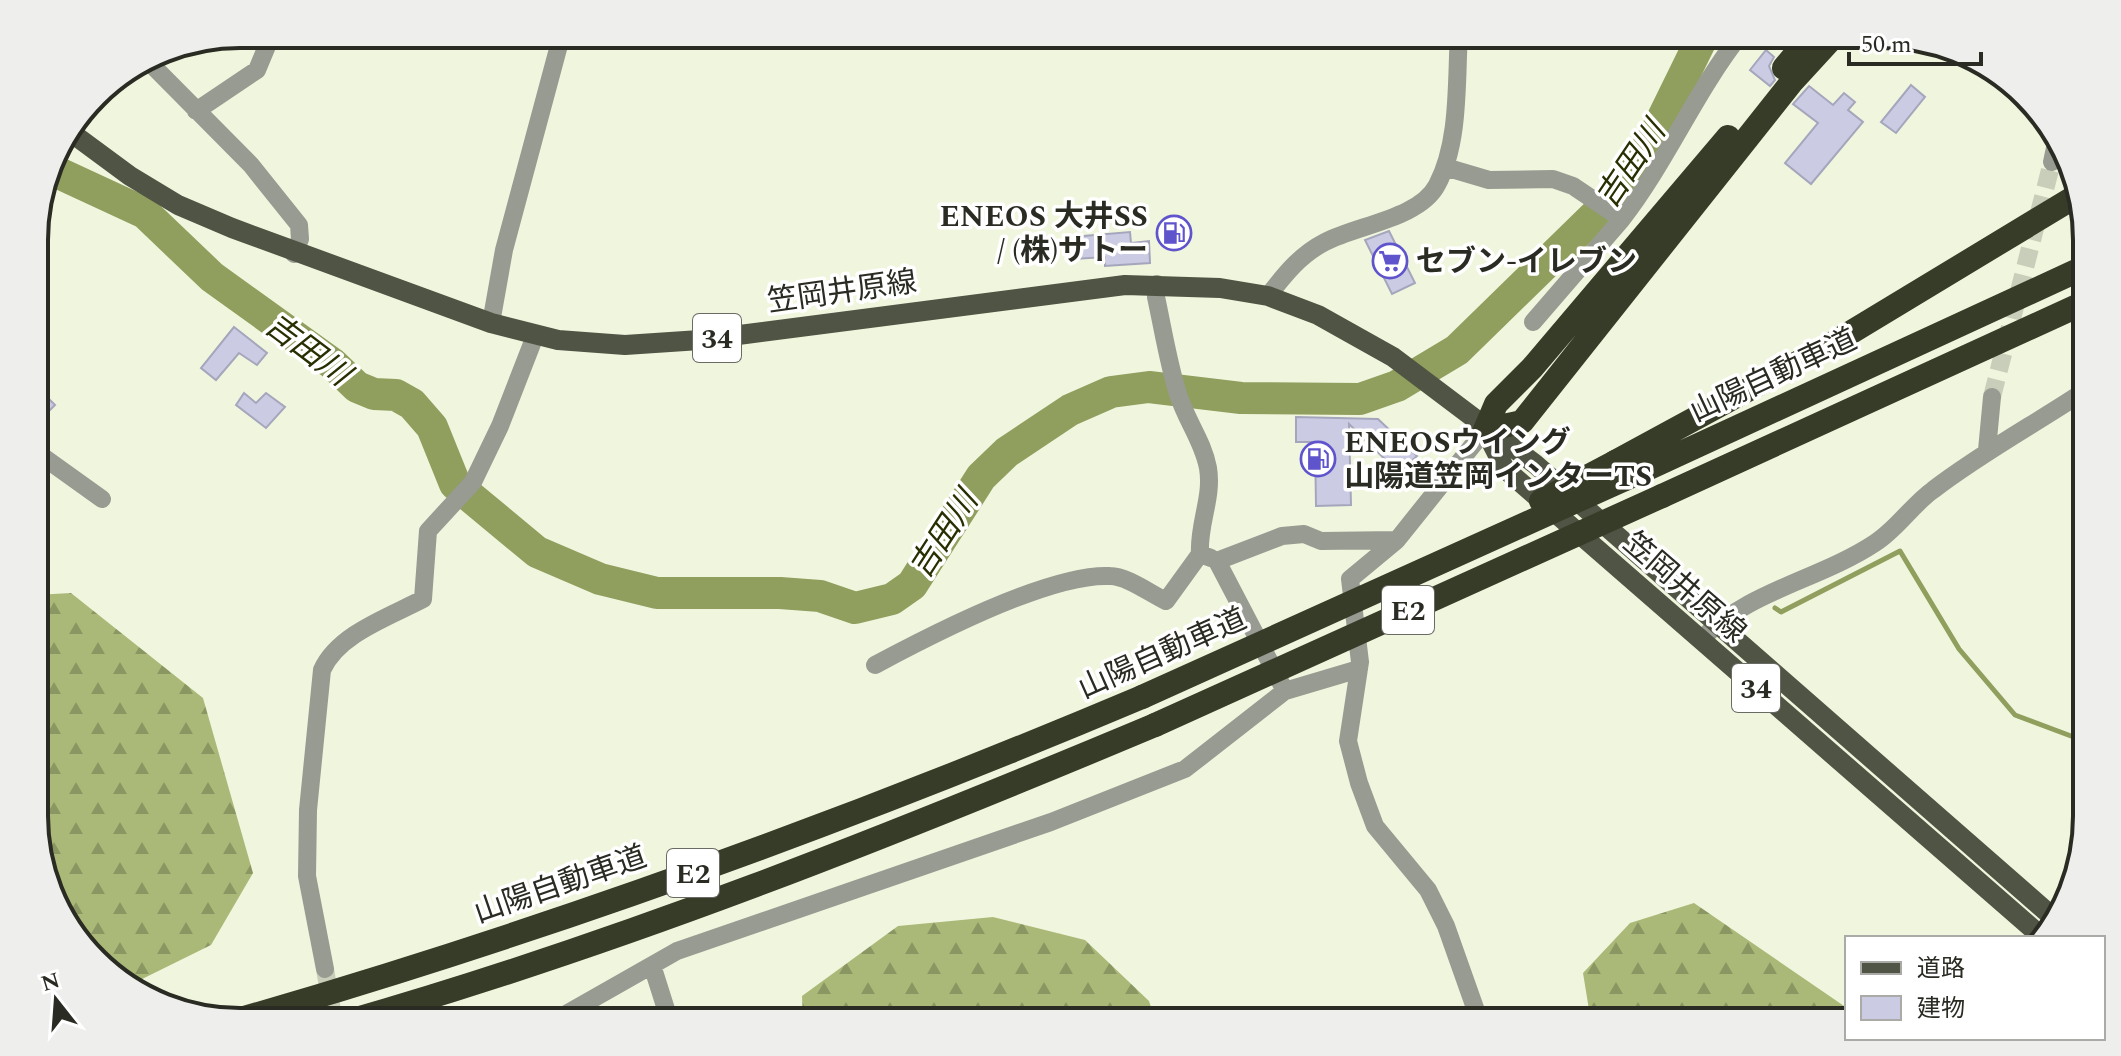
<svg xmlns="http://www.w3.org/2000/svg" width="2121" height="1056" font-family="Spectral,'Noto Sans JP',serif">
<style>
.forest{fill:url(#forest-firs)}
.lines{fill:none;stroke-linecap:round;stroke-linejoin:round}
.stream{stroke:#909e5e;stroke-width:5}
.river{stroke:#909e5e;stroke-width:32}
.building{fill:#cbcce3;stroke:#a5a6bc;stroke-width:2}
.minor-tunnel{stroke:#c8ceb9;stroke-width:18;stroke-dasharray:18 9;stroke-linecap:butt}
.minor{stroke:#989b91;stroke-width:18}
.primary{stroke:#505444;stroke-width:20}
.motorway{stroke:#373c29;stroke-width:24}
.motorway-bridge{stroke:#373c29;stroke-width:24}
.labels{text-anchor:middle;stroke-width:7;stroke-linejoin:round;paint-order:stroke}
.shield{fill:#fff;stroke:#6a6b65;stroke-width:2}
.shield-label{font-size:28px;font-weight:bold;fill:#2a2c23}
.poi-label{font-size:30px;font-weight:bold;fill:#2a2c23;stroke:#fff;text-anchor:start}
.street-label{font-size:30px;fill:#2a2c23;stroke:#fff}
.water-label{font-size:32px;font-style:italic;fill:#282f00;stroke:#fff}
.rim{fill:none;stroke:#2a2c23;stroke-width:4}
</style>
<defs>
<pattern id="forest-firs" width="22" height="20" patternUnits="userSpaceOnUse" patternTransform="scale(2)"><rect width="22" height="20" fill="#abb978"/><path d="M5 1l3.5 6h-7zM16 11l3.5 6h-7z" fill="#8b9762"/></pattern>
</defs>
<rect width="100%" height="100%" fill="#f0f6de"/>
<path class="forest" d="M71,593l132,105 50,175 -42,72 -81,40 -54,-44 -40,-98 -1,-248z
M1694,903l153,105v14h-256l-8,-49 47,-50z
M993,917l92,23 64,61 7,21h-353l-1,-26 96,-70z"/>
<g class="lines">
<path class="stream" d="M1775,608l6,4 119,-61 59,98 56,66 72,27"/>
<path class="river" d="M50,169l95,44 67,64 121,87 24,23 17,7 22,1 16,9 20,23 23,57 82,68 63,27 57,14h123l40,3 35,12 37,-9 20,-14 69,-108 26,-25 63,-42 41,-18 38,-5 92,11 119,1 37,-13 60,-36 161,-157 34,-53 52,-106"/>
</g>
<path class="building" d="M1766,50l8,7 -5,9 6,14 -5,6 -20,-16z
M1911,85l14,12 -29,36 -15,-11z
M1809,86l24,19 11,-12 11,9 -7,8 15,12 -52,62 -26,-21 33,-40 -25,-19z
M1389,231l26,52 -23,11 -27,-54z
M1130,232l1,11 18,-2 1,22 -45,3v-9l-31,2 -2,-22z
M234,327l33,26 -10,12 -18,-12 -23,27 -15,-12z
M35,385l20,20 -20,20z
M244,393l12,10 10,-10 19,14 -19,21 -30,-23z
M1296,417l82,2 39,37 -18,17 -50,-49 2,81 -35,1 -1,-64h-19z"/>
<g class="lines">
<path class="minor-tunnel" d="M1992,397l60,-235
M325,969l9,53"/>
<path class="minor" d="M146,59l105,106 48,60 1,14 -6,15
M196,111l61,-41 15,-36
M2052,162l4,-19
M1445,167l44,13 64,-1 20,7 49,33c45,-58 73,-127 119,-185
M1157,284l-1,13c7,32 12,65 22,97 8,26 25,47 30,74 5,30 -10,56 -8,86l11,4
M1268,296c17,-22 32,-41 57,-54 33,-17 95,-24 112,-57 23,-43 19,-104 22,-151
M1533,322l89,-103
M491,323l13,-73 58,-216
M1987,450l5,-53
M35,451l67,48
M1397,540l-47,39 10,83 -12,79 11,42 16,43 53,64 18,36 34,96
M1701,640c46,-49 118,-60 174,-97 22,-14 37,-38 58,-53 48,-37 102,-66 153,-100
M875,665c54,-29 175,-92 235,-89 17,0 41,18 56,25l34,-47
M1285,691l74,-22
M652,965l18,57
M325,969l-18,-93 1,-66 14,-140c16,-36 67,-53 101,-71l5,-68 45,-49 27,-56 35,-90
M552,1022l125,-71 374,-129 134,-53 100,-78 -68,-130 65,-25 22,-2 17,7 76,-1 88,-110"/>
<path class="primary" d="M69,131l61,45 48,29 54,23 259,95 67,17 67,5 75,-5 425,-55 95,3 48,8 50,19 75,42 142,107 520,455
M1486,432l19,37 536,467"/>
<path class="motorway" d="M1784,68l28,-34
M1485,430l37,-8 269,-339 45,-49
M1485,430l11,-26 36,-36 196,-231
M1615,462l210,-114 253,-153
M1625,479l460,-212
M1662,496l424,-194
M234,1021c309,-89 612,-199 908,-324
M346,1022c276,-79 544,-186 809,-297"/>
<path class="motorway-bridge" d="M1541,501l74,-39
M1142,697l483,-218
M1155,725l507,-229"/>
</g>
<defs>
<g id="fuel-ring" transform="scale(1.8)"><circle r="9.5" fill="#fff" stroke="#6054cd" stroke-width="1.5"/><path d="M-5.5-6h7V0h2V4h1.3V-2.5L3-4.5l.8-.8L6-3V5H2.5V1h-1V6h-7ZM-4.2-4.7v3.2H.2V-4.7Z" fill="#6054cd"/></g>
<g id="supermarket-ring" transform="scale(1.8)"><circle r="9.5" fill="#fff" stroke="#6054cd" stroke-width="1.5"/><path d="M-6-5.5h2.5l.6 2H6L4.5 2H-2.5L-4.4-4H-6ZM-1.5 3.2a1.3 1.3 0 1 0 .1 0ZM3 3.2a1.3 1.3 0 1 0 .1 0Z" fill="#6054cd"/></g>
</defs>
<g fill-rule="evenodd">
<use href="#fuel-ring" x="1174" y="233"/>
<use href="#supermarket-ring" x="1390" y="261"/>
<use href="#fuel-ring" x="1318" y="459"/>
</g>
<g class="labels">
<g class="shield">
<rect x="693" y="314" width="48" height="48" rx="6"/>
<rect x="1382" y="586" width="52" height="48" rx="6"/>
<rect x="1732" y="664" width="48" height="48" rx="6"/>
<rect x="667" y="849" width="52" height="48" rx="6"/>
</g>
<g class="shield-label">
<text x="717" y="348">34</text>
<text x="1408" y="620">E2</text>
<text x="1756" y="698">34</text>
<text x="693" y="883">E2</text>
</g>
<g class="poi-label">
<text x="1148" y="226" text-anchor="end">ENEOS 大井SS<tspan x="1148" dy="34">/ (株)サトー</tspan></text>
<text x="1416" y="271">セブン-イレブン</text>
<text x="1344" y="452">ENEOSウイング<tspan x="1344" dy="34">山陽道笠岡インターTS</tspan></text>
</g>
<g class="street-label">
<text transform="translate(842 291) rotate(-8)" y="10">笠岡井原線</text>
<text transform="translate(1773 375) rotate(-25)" y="10">山陽自動車道</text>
<text transform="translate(1685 587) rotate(41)" y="10">笠岡井原線</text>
<text transform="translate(1162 653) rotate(-24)" y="10">山陽自動車道</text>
<text transform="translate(560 884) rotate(-19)" y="10">山陽自動車道</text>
</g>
<g class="water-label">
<text transform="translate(1630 164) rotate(-56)" y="11">吉田川</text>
<text transform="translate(308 349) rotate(37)" y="11">吉田川</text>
<text transform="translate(943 534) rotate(-57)" y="11">吉田川</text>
</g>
</g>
<path d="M0 0H2121V1056H0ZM240 48H1881A192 192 0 0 1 2073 240V816A192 192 0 0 1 1881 1008H240A192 192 0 0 1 48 816V240A192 192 0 0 1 240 48Z" fill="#eeeeed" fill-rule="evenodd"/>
<path class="rim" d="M240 48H1881A192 192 0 0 1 2073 240V816A192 192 0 0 1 1881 1008H240A192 192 0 0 1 48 816V240A192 192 0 0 1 240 48Z"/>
<rect x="1845" y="936" width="260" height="104" fill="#ffffff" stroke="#aaaba7" stroke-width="2"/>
<rect x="1861" y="962" width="40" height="12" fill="#505444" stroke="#aaaba7" stroke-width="2"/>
<text x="1917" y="976" font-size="24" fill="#2a2c23">道路</text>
<rect x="1861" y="996" width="40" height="24" fill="#cbcce3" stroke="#aaaba7" stroke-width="2"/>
<text x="1917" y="1016" font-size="24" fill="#2a2c23">建物</text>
<g transform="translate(56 1000) rotate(343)" stroke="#ffffff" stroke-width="6" paint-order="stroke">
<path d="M0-6L14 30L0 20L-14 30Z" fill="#2a2c23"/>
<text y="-12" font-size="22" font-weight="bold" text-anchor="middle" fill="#2a2c23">N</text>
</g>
<path d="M1849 52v12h132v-12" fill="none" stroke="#2a2c23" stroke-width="4"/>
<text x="1861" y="52" font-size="24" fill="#2a2c23" stroke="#ffffff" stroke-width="6" paint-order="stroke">50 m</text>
</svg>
